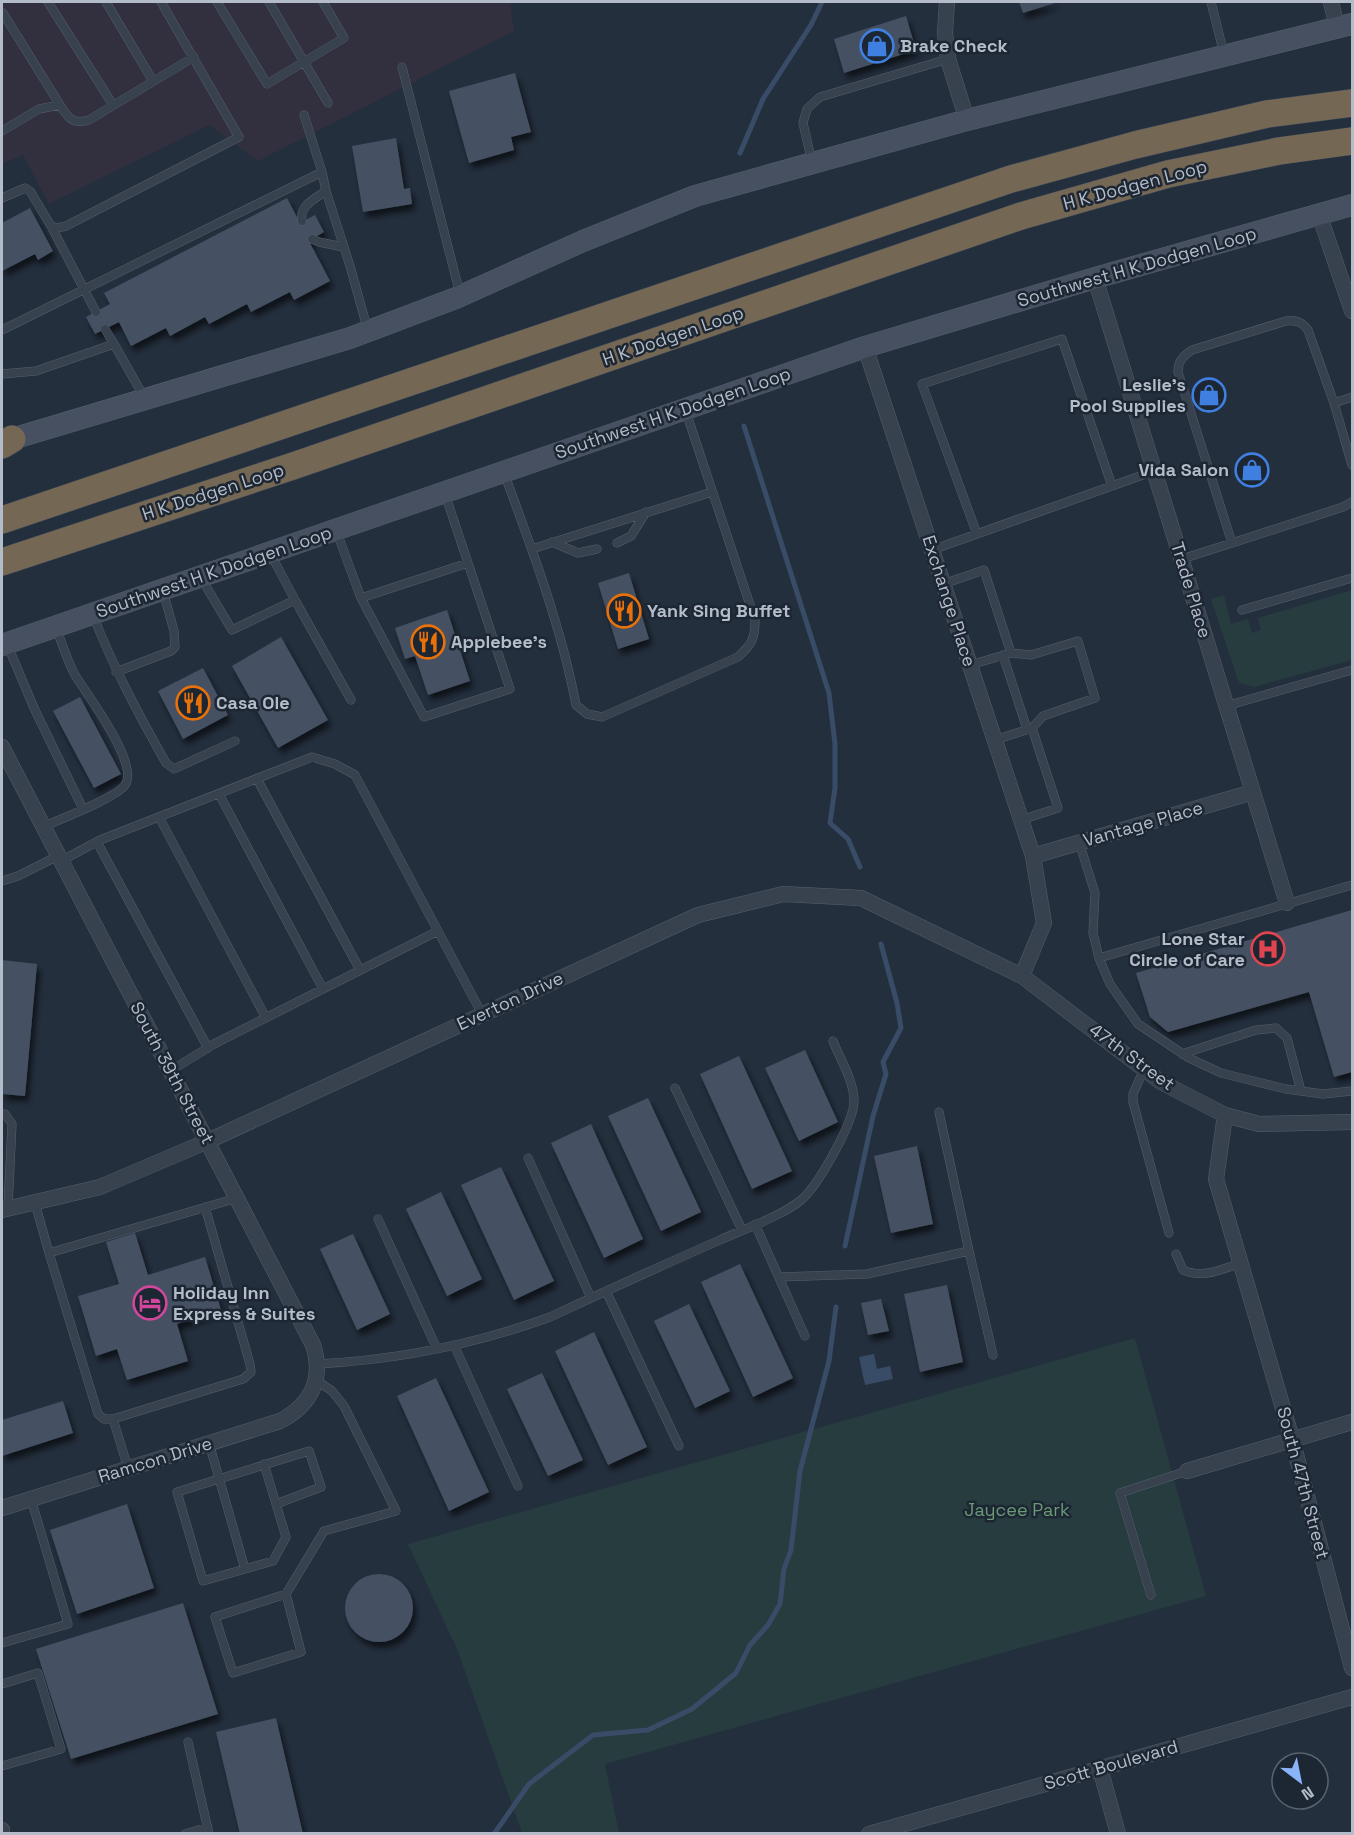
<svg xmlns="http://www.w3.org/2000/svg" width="1354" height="1835" font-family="'Space Grotesk',sans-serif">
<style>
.medical{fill:#32303f}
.green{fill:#263c3f}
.water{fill:#394c67}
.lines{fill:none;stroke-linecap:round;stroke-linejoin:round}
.stream{stroke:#394c67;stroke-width:5}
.building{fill:#455162;filter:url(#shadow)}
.lane-casing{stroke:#565f6c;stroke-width:9}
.street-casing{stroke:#565f6c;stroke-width:16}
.secondary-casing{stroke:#565f6c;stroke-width:22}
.highway-casing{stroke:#434c59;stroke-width:28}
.lane{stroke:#38414e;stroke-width:8}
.street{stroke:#38414e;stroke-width:15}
.secondary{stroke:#465061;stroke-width:21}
.highway{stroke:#746855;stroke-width:27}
.labels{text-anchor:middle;stroke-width:5;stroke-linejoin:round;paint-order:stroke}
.poi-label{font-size:18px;font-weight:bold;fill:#b4bcc9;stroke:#1d2633;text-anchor:start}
.street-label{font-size:18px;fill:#b4bcc9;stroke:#1d2633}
.park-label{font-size:18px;fill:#6b9a76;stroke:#1d2633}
</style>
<defs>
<filter id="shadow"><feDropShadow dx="3.5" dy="6" stdDeviation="3" flood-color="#0009"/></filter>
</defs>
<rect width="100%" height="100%" fill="#242f3e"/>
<path class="medical" d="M2,2h508l4,29 -256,130 -49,-36 -160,79 -26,-49 -21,9z"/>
<path class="green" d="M1352,590v70l-98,27 -15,-4 -28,-84 13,-4 7,29 17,-5 4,14 9,-3 -3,-12z
M1135,1338l71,258 -601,168 14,69h-97l-65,-184 -49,-105z"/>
<path class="water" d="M874,1354l3,15 13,-3 3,13 -28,6 -6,-28z"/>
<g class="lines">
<path class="stream" d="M740,153l23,-54 48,-74 11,-23
M744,426l85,267 6,51v44l-5,35 18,16 12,28
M845,1246l28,-130 13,-42 -3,-12 18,-34 -4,-25 -16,-59
M494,1834l35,-50 64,-49 55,-5 44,-21 44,-36 14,-28 18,-20 12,-21 4,-35 7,-19 9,-79 29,-110 7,-54"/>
</g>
<path class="building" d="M1019,2h39l-35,11z
M906,16l10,34 -72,23 -10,-34z
M515,73l16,59 -20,5 3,13 -45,13 -20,-72z
M396,138l8,51 6,-1 2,16 -49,8 -11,-66z
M287,198l13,25 15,-8 9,17 -15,9 21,40 -36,19 -4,-8 -39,20 -4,-8 -38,20 -4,-7 -35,19 -4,-8 -35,18 -12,-24 -24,12 -9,-17 24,-13 -6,-11z
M30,208l23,43 -15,9 -3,-6 -33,17v-48z
M629,573l20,66 -31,10 -20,-66z
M447,610l23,71 -42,14 -13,-39 -10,3 -10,-31z
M281,637l47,83 -50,28 -46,-82z
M203,668l25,47 -45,24 -25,-48z
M80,697l41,77 -27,14 -41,-77z
M1352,910v162l-18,5 -25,-85 -141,40 -18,-15 -14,-44z
M2,960l35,4 -12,132 -23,-2z
M805,1050l33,72 -39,19 -34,-73z
M739,1056l53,115 -40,18 -52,-115z
M648,1098l53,114 -40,19 -53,-115z
M591,1124l52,115 -39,19 -53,-115z
M917,1146l16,78 -42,9 -17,-77z
M501,1167l53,114 -40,19 -53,-115z
M441,1192l41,87 -35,17 -41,-87z
M135,1233l13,42 57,-18 16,53 -44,14 11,37 -61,19 -10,-31 -21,7 -18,-60 41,-12 -13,-42z
M353,1234l37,80 -33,16 -37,-81z
M740,1264l53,114 -40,19 -52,-115z
M947,1285l16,77 -43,10 -16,-78z
M881,1299l8,32 -21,4 -7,-32z
M689,1304l41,87 -35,17 -41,-87z
M594,1332l53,115 -39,18 -53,-114z
M542,1373l41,87 -35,16 -41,-87z
M436,1378l53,114 -40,19 -52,-115z
M63,1401l10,32 -71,23v-36z
M127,1504l27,84 -77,26 -27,-84z
M345 1608a34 34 0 1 1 68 0a34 34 0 1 1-68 0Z
M183,1603l35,111 -147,45 -35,-110z
M276,1718l27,116h-63l-24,-102z"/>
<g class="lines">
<g class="lane-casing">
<path id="lane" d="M48,2l65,103
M106,2l47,79
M217,2l50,82 77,-46 -21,-36
M269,2l59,101
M1211,2l13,52
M3,13l57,92
M402,67l58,227
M304,115l18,57
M2,131l37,-22 21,-4c8,13 13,20 29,15l105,-63
M812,162l-9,-39 4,-14 13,-12 128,-38
M2,198l23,-10 5,3 21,35 6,2 9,-2 173,-89 -78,-135
M302,221c-3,-15 12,-22 24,-30
M51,226l45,86
M312,239l7,3 24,5
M105,329l9,15
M2,330l320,-158 4,19 24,75 18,65
M2,374l34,-3 78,-27 30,53
M1334,403l18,-6
M1352,465l-18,-62 -26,-73c-7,-9 -12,-10 -22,-9l-94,29c-9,6 -14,11 -14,22l54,171 111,-36 9,-5
M504,473c28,76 57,153 72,232l11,9 15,3 136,-60c14,-13 17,-18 17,-37l-69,-208
M336,530l25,68 63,119 86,-28 -65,-195
M977,534l-55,-150 140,-45 50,147
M552,542l26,11 19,-4
M617,543l14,-7 15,-24
M532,549l180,-57
M932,550l222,-79
M1182,559l50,-16
M201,578l31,52 63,-30 -25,-47
M943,584l41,-14 27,83 -41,12
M361,598l107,-35
M295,600l56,100
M1242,610l110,-32
M93,615c20,52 46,100 73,148l8,6 61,-28
M7,644l27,64 49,101
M1011,653l20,2 47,-14 17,57 -52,18 -11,12
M1003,655l24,74
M116,672l55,-21 4,-4 -1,-16 -11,-40
M1226,706l126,-36
M995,740l37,-12 26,80 -37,12
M257,779l103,191
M219,794l104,195
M159,817l107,201
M43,827c17,-8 73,-29 82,-42 15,-21 -38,-90 -50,-110 -8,-15 -13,-32 -19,-47
M97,842l111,206
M1079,842l16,51 -2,40 6,25 11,26 28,40 51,34 32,15 65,16 37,5 29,-3
M61,861l39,-21 212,-83 23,7 20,11 127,239
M2,881l16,-5 40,-20
M1099,958l253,-73
M1182,1054l74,-24 20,-2 11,10 14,53
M1144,1069l-11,25v8l36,131
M170,1071l44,-27 224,-113
M675,1088l67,142
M939,1112l30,139
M2,1114h3l7,10 -4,84
M528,1158l63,140
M35,1203l14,50 188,-55
M378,1219l59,130
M755,1224l50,112
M49,1253l49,161 6,5h9l130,-40 8,-7 -1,-8 -45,-157
M1176,1254l7,16c19,9 39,-1 58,-7
M779,1277l88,-3 102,-23 24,104
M606,1291l73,155
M454,1345l64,141
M317,1364c79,-4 159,-20 233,-47 56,-26 113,-52 170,-77 24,-11 62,-24 81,-40 17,-14 53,-78 53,-99 0,-20 -14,-42 -21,-60
M113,1419l15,49
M209,1443l36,126
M264,1464l22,73 -13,24 -70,20 -26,-89 132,-41 12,36 -45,17
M286,1594l-71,23 18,56 68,-21 -15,-58 38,-63 72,-20 -52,-105 -12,-15 -16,-11
M1151,1595l-31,-102 67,-22
M2,1643l66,-19 -37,-125
M2,1684l36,-11 23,76 -59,17
M188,1742l21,92
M185,1834l23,-7"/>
</g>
<g class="street-casing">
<path id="street" d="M947,2l-2,31 3,26 19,61
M1331,2l6,25
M1319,214l33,97
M1095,278l192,625
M865,347l168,509 11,67 -22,53
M2,747l311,598c11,34 -2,60 -33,76l-278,87
M1033,856l220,-64
M1225,1115l-9,64 76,260 60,229
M2,1210l98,-23 108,-46 490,-226 85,-21 78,4 161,78 139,106 64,33 34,9 93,-2
M1187,1471l165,-49
M1100,1768l18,66
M2,1830v4
M869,1834l483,-137"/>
</g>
<g class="secondary-casing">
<path id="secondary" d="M2,442l348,-104 106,-40 127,-57 112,-45 272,-76 385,-96
M2,645l863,-298 230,-69 257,-73"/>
</g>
<g class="highway-casing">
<path id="highway" d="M2,445l10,-6
M2,520l1009,-341 124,-34 132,-31 85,-11
M2,562l291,-96 728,-250 147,-42 111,-23 73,-10"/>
</g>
<use href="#lane" class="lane"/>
<use href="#street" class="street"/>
<use href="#secondary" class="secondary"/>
<use href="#highway" class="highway"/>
</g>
<defs>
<g id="shop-ring" transform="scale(1.725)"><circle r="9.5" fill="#1d2633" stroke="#3f7fe0" stroke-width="1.5"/><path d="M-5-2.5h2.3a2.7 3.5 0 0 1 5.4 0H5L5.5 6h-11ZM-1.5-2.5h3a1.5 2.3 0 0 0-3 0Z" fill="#3f7fe0"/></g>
<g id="restaurant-ring" transform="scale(1.725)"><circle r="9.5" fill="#1d2633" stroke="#e8710a" stroke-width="1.5"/><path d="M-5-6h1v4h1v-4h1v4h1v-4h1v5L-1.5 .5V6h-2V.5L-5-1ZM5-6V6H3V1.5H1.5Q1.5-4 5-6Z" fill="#e8710a"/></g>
<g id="hospital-ring" transform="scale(1.725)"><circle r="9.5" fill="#1d2633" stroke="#e0444e" stroke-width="1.5"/><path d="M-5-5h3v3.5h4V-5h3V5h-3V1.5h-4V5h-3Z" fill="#e0444e"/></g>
<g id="hotel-ring" transform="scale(1.725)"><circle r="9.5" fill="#1d2633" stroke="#d1479c" stroke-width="1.5"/><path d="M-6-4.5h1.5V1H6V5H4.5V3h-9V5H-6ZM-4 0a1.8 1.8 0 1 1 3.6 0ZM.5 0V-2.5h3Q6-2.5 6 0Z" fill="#d1479c"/></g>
</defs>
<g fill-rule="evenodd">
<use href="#shop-ring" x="877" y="46"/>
<use href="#shop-ring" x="1209" y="395"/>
<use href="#shop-ring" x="1252" y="470"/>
<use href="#restaurant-ring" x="624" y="611"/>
<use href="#restaurant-ring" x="428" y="642"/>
<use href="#restaurant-ring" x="193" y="703"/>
<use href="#hospital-ring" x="1268" y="949"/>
<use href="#hotel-ring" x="150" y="1303"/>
</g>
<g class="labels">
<g class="poi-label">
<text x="900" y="52">Brake Check</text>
<text x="1186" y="391" text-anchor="end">Leslie's<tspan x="1186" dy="21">Pool Supplies</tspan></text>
<text x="1229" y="476" text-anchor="end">Vida Salon</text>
<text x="647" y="617">Yank Sing Buffet</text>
<text x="451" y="648">Applebee's</text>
<text x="216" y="709">Casa Ole</text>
<text x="1245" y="945" text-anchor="end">Lone Star<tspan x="1245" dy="21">Circle of Care</tspan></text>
<text x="173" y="1299">Holiday Inn<tspan x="173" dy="21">Express &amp; Suites</tspan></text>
</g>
<g class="street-label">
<text transform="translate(1135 185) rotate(-15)" y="6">H K Dodgen Loop</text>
<text transform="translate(1137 267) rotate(-16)" y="6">Southwest H K Dodgen Loop</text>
<text transform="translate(673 336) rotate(-19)" y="6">H K Dodgen Loop</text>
<text transform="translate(673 413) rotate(-19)" y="6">Southwest H K Dodgen Loop</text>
<text transform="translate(213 492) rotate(-18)" y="6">H K Dodgen Loop</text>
<text transform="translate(214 572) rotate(-19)" y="6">Southwest H K Dodgen Loop</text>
<text transform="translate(1191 590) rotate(73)" y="6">Trade Place</text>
<text transform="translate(949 601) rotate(72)" y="6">Exchange Place</text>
<text transform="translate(1143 824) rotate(-16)" y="6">Vantage Place</text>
<text transform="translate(510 1001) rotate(-25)" y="6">Everton Drive</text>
<text transform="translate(1132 1057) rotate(36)" y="6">47th Street</text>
<text transform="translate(172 1073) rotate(62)" y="6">South 39th Street</text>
<text transform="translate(155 1460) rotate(-17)" y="6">Ramcon Drive</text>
<text transform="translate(1303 1483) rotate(75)" y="6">South 47th Street</text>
<text transform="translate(1111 1765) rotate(-16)" y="6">Scott Boulevard</text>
</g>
<g class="park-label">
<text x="1017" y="1516">Jaycee Park</text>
</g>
</g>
<rect width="1354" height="1835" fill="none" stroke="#b4bcc9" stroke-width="6"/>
<g transform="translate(1300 1781) rotate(148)"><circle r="28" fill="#1d2633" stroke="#59626f" stroke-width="1.5"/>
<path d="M0-4.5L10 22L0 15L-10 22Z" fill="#8ab4f8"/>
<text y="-9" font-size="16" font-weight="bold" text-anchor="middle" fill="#b4bcc9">N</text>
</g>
</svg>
